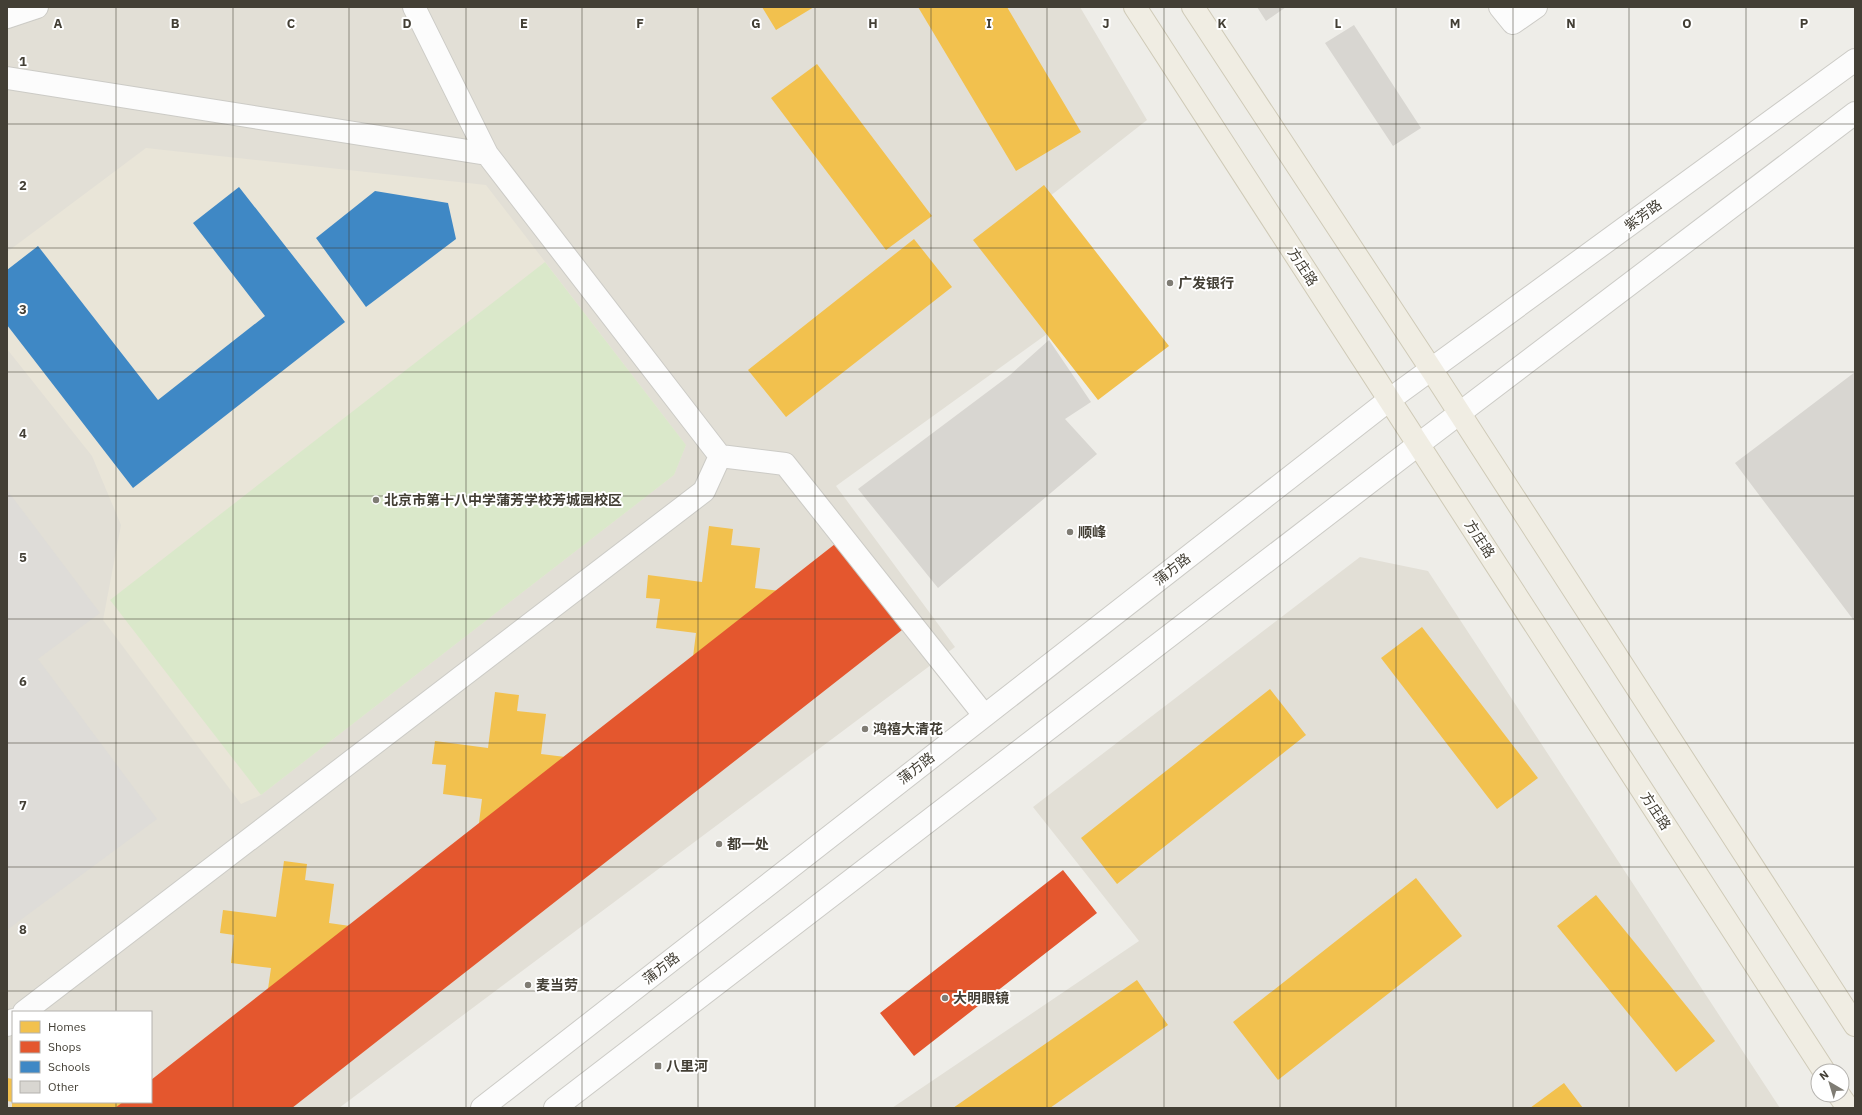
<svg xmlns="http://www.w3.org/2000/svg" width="1862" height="1115" font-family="'IBM Plex Sans','Noto Sans SC',sans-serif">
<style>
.residential{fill:#e2dfd6;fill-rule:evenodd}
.education{fill:#e9e5d8}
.green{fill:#dae8ca}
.parking{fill:#dedcd8}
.homes{fill:#f2c14e}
.shops{fill:#e4572e}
.schools{fill:#3f88c5}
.building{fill:#d8d6d1}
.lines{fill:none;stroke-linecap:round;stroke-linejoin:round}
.minor-casing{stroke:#cccbc6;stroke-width:24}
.major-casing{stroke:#cfcab7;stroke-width:24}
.minor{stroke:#fcfcfc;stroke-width:22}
.major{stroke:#f0ede3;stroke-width:22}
.grid{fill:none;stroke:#433f35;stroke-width:1;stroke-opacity:0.55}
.poi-dot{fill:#7f7c74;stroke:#fff;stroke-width:1.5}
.labels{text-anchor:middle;stroke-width:4;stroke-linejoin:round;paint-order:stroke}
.street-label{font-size:14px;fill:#433f35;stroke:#fff}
.poi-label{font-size:14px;font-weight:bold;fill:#433f35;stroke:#fff;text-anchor:start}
.grid-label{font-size:13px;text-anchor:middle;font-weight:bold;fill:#433f35;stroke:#fff;stroke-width:4;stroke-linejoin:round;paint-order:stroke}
</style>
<rect width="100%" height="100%" fill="#eeede8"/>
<path class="residential" d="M7,7h1073l67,113 -130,102 59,91 -240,173 119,161 -616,461h-332zM13,1012h138v90h-138z
M1360,557l68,14 352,537h-888l247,-167 -106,-134z"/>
<path class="education" d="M146,148l340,37 200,260 -12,30 -413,320 -20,9 -138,-184 18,-95 -29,-69 -85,-107v-97z"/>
<path class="green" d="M545,262l141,183 -12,30 -413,320 -151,-195z"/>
<path class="parking" d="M7,490l93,123 -62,46 119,160 -150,111z"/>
<path class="homes" d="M762,7h52l-38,23z
M918,7h89l74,125 -65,39z
M817,64l115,152 -46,34 -115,-152z
M1044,185l125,161 -71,54 -125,-160z
M914,239l38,48 -166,130 -38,-47z
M709,526l24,3 -2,16 29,3 -5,40 49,6 -7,52 -47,-6 -6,48 -54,-7 6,-48 -40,-5 4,-29 -14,-1 2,-23 54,7z
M1422,627l116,151 -41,31 -116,-151z
M1270,689l36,46 -189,149 -36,-46z
M495,692l24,3 -2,16 29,3 -5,40 49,6 -7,52 -47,-6 -6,48 -54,-7 6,-48 -39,-5 3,-29 -14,-1 3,-23 53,7z
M284,861l23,3 -2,16 29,4 -5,39 49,7 -6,51 -48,-6 -6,48 -54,-6 7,-49 -40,-5 3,-28 -14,-2 3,-23 53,7z
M1416,878l46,58 -184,144 -45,-58z
M1596,895l119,146 -39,31 -119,-146z
M1137,980l31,45 -118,83h-97z
M7,1078l6,1v23l-6,-1z
M1564,1083l19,25h-53z
M151,1096h5l-1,12h-143v-6h139z"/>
<path class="shops" d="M835,544l67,86 -610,478h-177l8,-6h28v-22z
M1063,870l34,43 -183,143 -34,-43z"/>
<path class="schools" d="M239,187l106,135 -212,166 -126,-163v-55l31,-24 120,154 107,-84 -72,-93z
M375,191l73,12 8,36 -90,68 -50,-69z"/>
<path class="building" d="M1257,7h29l-20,14z
M1354,25l67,103 -28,18 -68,-103z
M1049,340l42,62 -26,17 32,35 -159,134 -80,-99 152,-114z
M1855,372v250l-120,-159z"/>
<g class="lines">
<g class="minor-casing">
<path id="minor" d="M414,7l73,147 233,302 65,8 199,251
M1500,7l13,16 23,-16
M7,17l30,-10
M7,78l480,76
M24,1012l680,-521 16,-35
M7,1025l6,-5
M482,1108l907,-708 466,-340
M555,1108l864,-664 436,-331"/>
</g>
<g class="major-casing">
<path id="major" d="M1135,7l689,1064
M1193,7l238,362 424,656
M1839,1095l9,13"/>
</g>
<use href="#minor" class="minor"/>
<use href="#major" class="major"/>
</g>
<path class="grid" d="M116,7v1005M233,7v1101M349,7v1101M466,7v1101M582,7v1101M698,7v1101M815,7v1101M931,7v1101M1047,7v1101M1164,7v1101M1280,7v1101M1396,7v1101M1513,7v1101M1629,7v1101M1746,7v1101M7,124h1848M7,248h1848M7,372h1848M7,496h1848M7,619h1848M7,743h1848M7,867h1848M7,991h1848M116,1102v6"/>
<g class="poi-dot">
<circle cx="1170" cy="283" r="4"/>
<circle cx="376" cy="500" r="4"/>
<circle cx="1070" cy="532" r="4"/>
<circle cx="865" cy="729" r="4"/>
<circle cx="719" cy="844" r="4"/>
<circle cx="528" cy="985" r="4"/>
<circle cx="945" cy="998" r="4"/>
<rect x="654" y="1062" width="8" height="8" rx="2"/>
</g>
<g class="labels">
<g class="street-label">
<text transform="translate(1643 215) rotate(-36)" y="5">紫芳路</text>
<text transform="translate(1303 267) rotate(57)" y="5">方庄路</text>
<text transform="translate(1480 539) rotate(57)" y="5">方庄路</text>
<text transform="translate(1172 569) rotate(-38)" y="5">蒲方路</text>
<text transform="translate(916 768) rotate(-38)" y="5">蒲方路</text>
<text transform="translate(1656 811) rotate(57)" y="5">方庄路</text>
<text transform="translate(661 968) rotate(-38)" y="5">蒲方路</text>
</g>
<g class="poi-label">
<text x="1178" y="288">广发银行</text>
<text x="384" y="505">北京市第十八中学蒲芳学校芳城园校区</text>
<text x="1078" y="537">顺峰</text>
<text x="873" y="734">鸿禧大清花</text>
<text x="727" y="849">都一处</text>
<text x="536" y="990">麦当劳</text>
<text x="953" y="1003">大明眼镜</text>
<text x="666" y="1071">八里河</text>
</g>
</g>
<g class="grid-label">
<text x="58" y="28">A</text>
<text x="175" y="28">B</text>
<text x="291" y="28">C</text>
<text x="407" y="28">D</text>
<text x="524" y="28">E</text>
<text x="640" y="28">F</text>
<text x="756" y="28">G</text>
<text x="873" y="28">H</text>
<text x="989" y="28">I</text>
<text x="1106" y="28">J</text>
<text x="1222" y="28">K</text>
<text x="1338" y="28">L</text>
<text x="1455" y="28">M</text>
<text x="1571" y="28">N</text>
<text x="1687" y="28">O</text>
<text x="1804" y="28">P</text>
<text x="23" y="66">1</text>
<text x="23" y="190">2</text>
<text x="23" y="314">3</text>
<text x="23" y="438">4</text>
<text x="23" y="562">5</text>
<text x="23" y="686">6</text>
<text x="23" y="810">7</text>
<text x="23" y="934">8</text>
</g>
<rect width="1862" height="1115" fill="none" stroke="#433f35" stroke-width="16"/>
<rect x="12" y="1011" width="140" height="92" fill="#ffffff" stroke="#b4b2ae"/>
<rect x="20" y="1021" width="20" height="12" fill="#f2c14e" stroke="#b4b2ae"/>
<text x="48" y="1031" font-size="12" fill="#433f35">Homes</text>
<rect x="20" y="1041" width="20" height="12" fill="#e4572e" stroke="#b4b2ae"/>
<text x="48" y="1051" font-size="12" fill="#433f35">Shops</text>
<rect x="20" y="1061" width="20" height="12" fill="#3f88c5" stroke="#b4b2ae"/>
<text x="48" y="1071" font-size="12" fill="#433f35">Schools</text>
<rect x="20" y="1081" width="20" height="12" fill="#d8d6d1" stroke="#b4b2ae"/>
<text x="48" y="1091" font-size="12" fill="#433f35">Other</text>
<g transform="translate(1830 1083) rotate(322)"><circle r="19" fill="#ffffff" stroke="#b4b2ae"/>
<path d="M0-3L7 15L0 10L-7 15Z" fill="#7f7c74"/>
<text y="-6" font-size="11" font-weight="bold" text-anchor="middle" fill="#433f35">N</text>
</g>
</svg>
